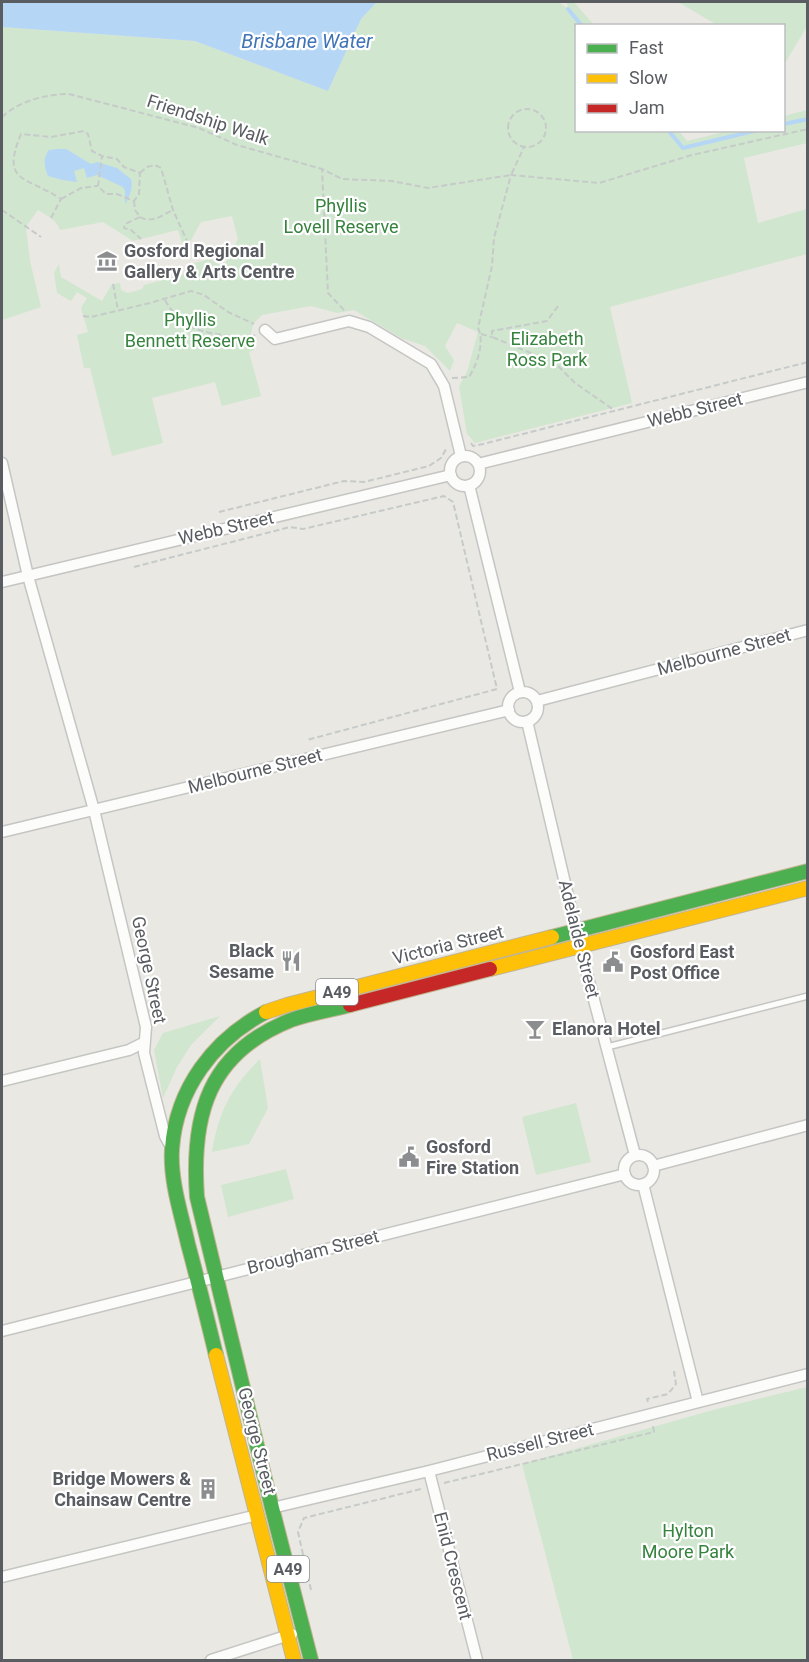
<svg xmlns="http://www.w3.org/2000/svg" width="809" height="1662" font-family="Roboto,sans-serif">
<style>
.green{fill:#d0e6cf}
.water{fill:#b5d6f5}
.lines{fill:none;stroke-linecap:round;stroke-linejoin:round}
.stream{stroke:#b5d6f5;stroke-width:4}
.lane-casing{stroke:#c5c5c4;stroke-width:8}
.street-casing{stroke:#c5c5c4;stroke-width:13}
.fast-casing{stroke:#c0b491;stroke-width:16}
.slow-casing{stroke:#c0b491;stroke-width:16}
.jam-casing{stroke:#c0b491;stroke-width:16}
.path{stroke:#c6cbc9;stroke-width:2;stroke-dasharray:6 3;stroke-linecap:butt}
.lane{stroke:#fcfcfb;stroke-width:5}
.street{stroke:#fcfcfb;stroke-width:10}
.fast{stroke:#4caf50;stroke-width:14}
.slow{stroke:#ffc107;stroke-width:14}
.jam{stroke:#c62828;stroke-width:14}
.labels{text-anchor:middle;stroke-width:4.5;stroke-linejoin:round;paint-order:stroke}
.shield{fill:#fff;stroke:#8b8d90;stroke-width:1.5}
.shield-label{font-size:16px;font-weight:bold;fill:#595c61}
.street-label{font-size:18px;fill:#595c61;stroke:#fff}
.park-label{font-size:18px;fill:#36833d;stroke:#fff}
.poi-label{font-size:18px;font-weight:bold;fill:#595c61;stroke:#fff;text-anchor:start}
.water-label{font-size:20px;font-style:italic;fill:#4074b7;stroke:#fff}
</style>
<rect width="100%" height="100%" fill="#e9e8e3"/>
<path class="green" d="M377,2h182l9,7 -1,-7h7l20,23 -18,1v104l103,1 8,10 41,-10 56,-1v-14l23,-6v33l-63,15 14,65 49,-14v45l-197,53 22,96 -157,40 -8,-9 -8,-48 8,-14 11,-40 -21,-9 -12,23 9,14 -4,11 -25,-25 -24,-8 -47,-28 -17,3 -26,-7 -49,9 -9,9 -2,10 3,16 -5,2 12,44 -39,10 -7,-24 -63,16 11,45 -51,13 -22,-88h-6l-7,-33 11,-3 -7,-24 6,-10 -10,-6 -6,9 -14,-8 -3,-20 5,-9 2,13 41,24 10,-17 8,-1 1,7 7,3 14,-4 2,-4 45,-12 -2,-8 23,-6 13,8 15,-28 -6,-23 -31,6 -10,18 -9,3 -4,-13 -45,11 -30,-19 -43,8c-3,-10 -14,-15 -22,-20l-12,17 4,34 11,46 -39,13v-293l193,14 133,50 33,-72z
M678,2h129v24l-23,39v-39l-67,-1z
M220,1016l-29,29 -14,22 -14,31 -9,-48 9,-17z
M260,1059l8,49 -19,36 -37,8c7,-41 19,-64 48,-93z
M576,1103l15,59 -55,13 -14,-58z
M286,1169l8,30 -66,18 -7,-32z
M807,1387v273h-234l-51,-196 191,-54z"/>
<path class="water" d="M2,2h375l-16,17 -33,72 -133,-50 -193,-14z
M58,149h8l25,15 6,-2 20,6 14,11c2,9 -1,17 -6,25v-13l-2,-4 -26,-12 -10,3 -3,-10 -10,3 3,11 -14,-2 -15,-4c-4,-10 -5,-18 1,-26z"/>
<g class="lines">
<path class="stream" d="M568,9l14,17
M784,124l24,-5
M668,130l15,18 75,-18"/>
<g class="lane-casing">
<path id="lane" d="M607,1047l201,-51"/>
</g>
<g class="street-casing">
<path id="street" d="M265,330l10,9 74,-18 20,6 62,37 13,22 17,70
M450 471a15 15 0 1 1 30 0a15 15 0 1 1-30 0Z
M2,463l26,113 66,234 52,217 -2,26 21,83 5,9
M478,464l330,-82
M469,485l51,207
M2,582l449,-107
M508 707a15 15 0 1 1 30 0a15 15 0 1 1-30 0Z
M537,701l271,-71
M527,721l53,226 55,208
M2,832l507,-122
M2,1081l127,-31 14,-7
M624 1170a15 15 0 1 1 30 0a15 15 0 1 1-30 0Z
M653,1166l155,-41
M643,1184l55,218
M2,1331l623,-157
M429,1471l48,189
M272,1508l157,-37 379,-97
M2,1577l255,-62
M211,1660l81,-26"/>
</g>
<g class="fast-casing">
<path id="fast" d="M552,937l256,-66
M216,1355c-9,-37 -18,-74 -28,-111 -7,-31 -18,-63 -16,-95 4,-60 42,-110 94,-137
M311,1660l-39,-152 -75,-311c-6,-82 11,-144 94,-177 19,-7 40,-10 59,-15"/>
</g>
<g class="slow-casing">
<path id="slow" d="M490,969l318,-81
M266,1012l21,-7 265,-68
M216,1355l78,305"/>
</g>
<g class="jam-casing">
<path id="jam" d="M350,1005l140,-36"/>
</g>
<path class="path" d="M508 128a19 19 0 1 1 38 0a19 19 0 1 1-38 0Z
M2,117c17,-16 44,-23 67,-23l130,34 38,17 85,24
M140,173l7,-6 8,-2 6,3 12,42 14,31
M61,199l20,-11 16,-2
M134,201l1,9 5,7 -15,7 -1,4 7,2 10,9
M2,210l39,27
M140,217c12,7 22,-2 33,-7
M51,218l10,-19c-34,-23 -61,-15 -40,-65l30,3 33,-6 4,3 4,17 10,5 15,3 7,8 16,6 -1,21 -5,7 -17,-7h-11l-8,-8 4,-30
M113,284l5,26
M165,300c20,36 47,32 83,39l7,-4
M558,306l-11,15 -55,10v6l63,26 20,20 39,27
M344,310l-16,-17 -6,-124 20,10 50,2 36,7 83,-13 13,-28
M83,316l8,1 59,-14 41,-12 13,4 24,17 26,12
M481,334l11,3
M452,378l17,-1c8,-12 16,-36 9,-49l14,-62 2,-28 17,-63 88,8 93,-28 116,-26
M471,443l2,3 10,-2 325,-82
M219,512l125,-31 20,1 65,-16 12,-8 5,-9
M134,567l156,-40 13,2 141,-33 9,6 44,187 -190,51
M648,1402l-1,-3 21,-5 8,-10 -2,-12 4,-1
M444,1483l210,-51 -1,-6
M311,1590l-13,-58 6,-14 117,-29"/>
<use href="#lane" class="lane"/>
<use href="#street" class="street"/>
<use href="#fast" class="fast"/>
<use href="#slow" class="slow"/>
<use href="#jam" class="jam"/>
</g>
<defs>
<g id="museum-bare" transform="scale(1.62)"><path d="M0-6L6-3V-2H-6V-3ZM-5-1h2V3h-2ZM-1-1h2V3h-2ZM3-1h2V3H3ZM-6 4H6V6H-6Z" fill="#8b8d8e" stroke="#fff" stroke-width="2.5" paint-order="stroke"/></g>
<g id="restaurant-bare" transform="scale(1.62)"><path d="M-5-6h1v4h1v-4h1v4h1v-4h1v5L-1.5 .5V6h-2V.5L-5-1ZM5-6V6H3V1.5H1.5Q1.5-4 5-6Z" fill="#8b8d8e" stroke="#fff" stroke-width="2.5" paint-order="stroke"/></g>
<g id="civic-bare" transform="scale(1.62)"><path d="M-.6-6.5H3V-4.5H.6V-3L4-1V1h2V6H-6V1h2V-1L-.6-3ZM-1.2 2.5V6h2.4V2.5Z" fill="#8b8d8e" stroke="#fff" stroke-width="2.5" paint-order="stroke"/></g>
<g id="bar-bare" transform="scale(1.62)"><path d="M-6-5H6L.8 .8V4.5H3.5V6h-7V4.5H-.8V.8Z" fill="#8b8d8e" stroke="#fff" stroke-width="2.5" paint-order="stroke"/></g>
<g id="building-bare" transform="scale(1.62)"><path d="M-4-6H4V6H1V3H-1V6H-4ZM-2.5-4.3h1.7v1.8h-1.7ZM.8-4.3h1.7v1.8H.8ZM-2.5-1h1.7V.8h-1.7ZM.8-1h1.7V.8H.8Z" fill="#8b8d8e" stroke="#fff" stroke-width="2.5" paint-order="stroke"/></g>
</defs>
<g fill-rule="evenodd">
<use href="#museum-bare" x="107" y="261"/>
<use href="#restaurant-bare" x="291" y="961"/>
<use href="#civic-bare" x="613" y="962"/>
<use href="#bar-bare" x="535" y="1029"/>
<use href="#civic-bare" x="409" y="1157"/>
<use href="#building-bare" x="208" y="1489"/>
</g>
<g class="labels">
<g class="shield">
<rect x="316" y="979" width="42" height="26" rx="4.5"/>
<rect x="267" y="1556" width="42" height="26" rx="4.5"/>
</g>
<g class="shield-label">
<text x="337" y="998">A49</text>
<text x="288" y="1575">A49</text>
</g>
<g class="street-label">
<text transform="translate(208 120) rotate(18)" y="6">Friendship Walk</text>
<text transform="translate(695 410) rotate(-14)" y="6">Webb Street</text>
<text transform="translate(226 528) rotate(-13)" y="6">Webb Street</text>
<text transform="translate(724 652) rotate(-15)" y="6">Melbourne Street</text>
<text transform="translate(255 771) rotate(-14)" y="6">Melbourne Street</text>
<text transform="translate(579 939) rotate(76)" y="6">Adelaide Street</text>
<text transform="translate(448 945) rotate(-14)" y="6">Victoria Street</text>
<text transform="translate(149 970) rotate(78)" y="6">George Street</text>
<text transform="translate(313 1252) rotate(-14)" y="6">Brougham Street</text>
<text transform="translate(257 1441) rotate(76)" y="6">George Street</text>
<text transform="translate(540 1442) rotate(-14)" y="6">Russell Street</text>
<text transform="translate(453 1566) rotate(76)" y="6">Enid Crescent</text>
</g>
<g class="park-label">
<text x="341" y="212">Phyllis<tspan x="341" dy="21">Lovell Reserve</tspan></text>
<text x="190" y="326">Phyllis<tspan x="190" dy="21">Bennett Reserve</tspan></text>
<text x="547" y="345">Elizabeth<tspan x="547" dy="21">Ross Park</tspan></text>
<text x="688" y="1537">Hylton<tspan x="688" dy="21">Moore Park</tspan></text>
</g>
<g class="poi-label">
<text x="124" y="257">Gosford Regional<tspan x="124" dy="21">Gallery &amp; Arts Centre</tspan></text>
<text x="274" y="957" text-anchor="end">Black<tspan x="274" dy="21">Sesame</tspan></text>
<text x="630" y="958">Gosford East<tspan x="630" dy="21">Post Office</tspan></text>
<text x="552" y="1035">Elanora Hotel</text>
<text x="426" y="1153">Gosford<tspan x="426" dy="21">Fire Station</tspan></text>
<text x="191" y="1485" text-anchor="end">Bridge Mowers &amp;<tspan x="191" dy="21">Chainsaw Centre</tspan></text>
</g>
<g class="water-label">
<text x="307" y="48">Brisbane Water</text>
</g>
</g>
<rect width="809" height="1662" fill="none" stroke="#595c61" stroke-width="6"/>
<rect x="575" y="24" width="210" height="108" fill="#ffffff" stroke="#bdbec0" stroke-width="1.5"/>
<rect x="587" y="44" width="30" height="9" fill="#4caf50" stroke="#bdbec0" stroke-width="1.5"/>
<text x="629" y="54" font-size="18" fill="#595c61">Fast</text>
<rect x="587" y="74" width="30" height="9" fill="#ffc107" stroke="#bdbec0" stroke-width="1.5"/>
<text x="629" y="84" font-size="18" fill="#595c61">Slow</text>
<rect x="587" y="104" width="30" height="9" fill="#c62828" stroke="#bdbec0" stroke-width="1.5"/>
<text x="629" y="114" font-size="18" fill="#595c61">Jam</text>
</svg>
